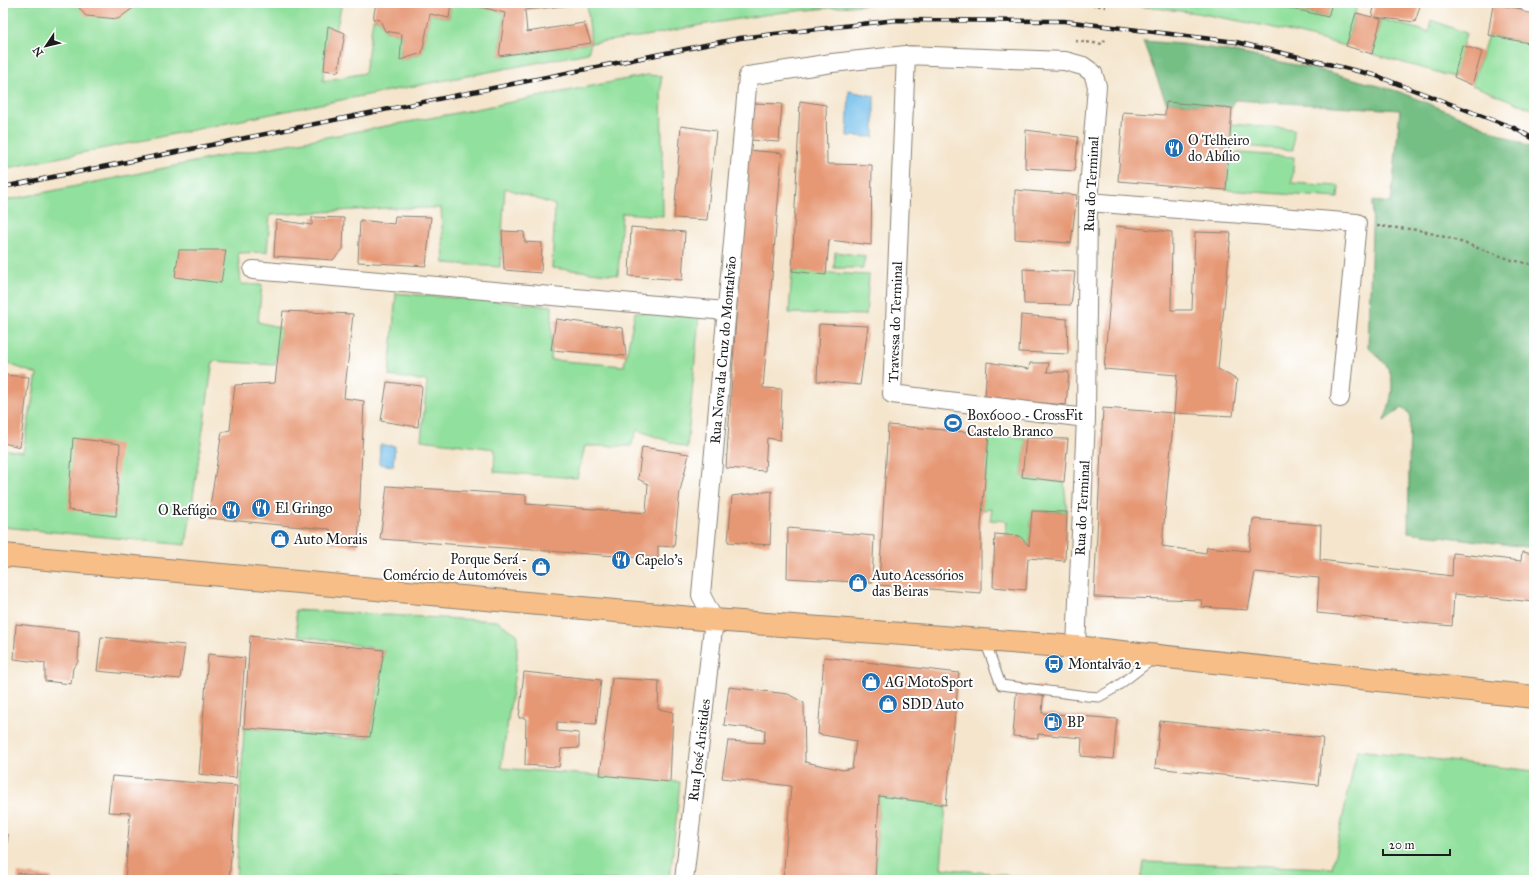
<svg xmlns="http://www.w3.org/2000/svg" width="1537" height="883" font-family="'IM FELL Great Primer',serif">
<style>
.green{fill:#92e09d;stroke:#577e5c}
.forest{fill:#75be84;stroke:#486d50}
.water{fill:#71beeb;stroke:#466d84}
.building{fill:#e69875}
.lines{fill:none;stroke-linecap:round;stroke-linejoin:round}
.service-casing{stroke:#888074;stroke-width:11}
.minor-casing{stroke:#888074;stroke-width:20}
.primary-casing{stroke:#888074;stroke-width:24}
.path{stroke:#888074;stroke-width:2.5;stroke-dasharray:3 3;stroke-linecap:butt}
.service{stroke:#fff;stroke-width:9}
.minor{stroke:#fff;stroke-width:18}
.primary{stroke:#f7be87;stroke-width:22}
.rail-casing{stroke:#1c1c1c;stroke-width:4.5}
.rail{stroke:#fff;stroke-width:3;stroke-dasharray:9;stroke-linecap:butt}
.labels{text-anchor:middle;stroke-width:4;stroke-linejoin:round;paint-order:stroke}
.poi-label{font-size:14px;fill:#1c1c1c;stroke:#fff;text-anchor:start}
.street-label{font-size:14px;fill:#1c1c1c;stroke:#fff}
</style>
<rect width="100%" height="100%" fill="#fff"/>
<filter id="ink" filterUnits="userSpaceOnUse"><feTurbulence type="fractalNoise" baseFrequency=".025" numOctaves="2"/><feDisplacementMap in="SourceGraphic" scale="8" xChannelSelector="R" yChannelSelector="G"/><feConvolveMatrix kernelMatrix="1 2 1 2 8 2 1 2 1" color-interpolation-filters="sRGB"/></filter>
<filter id="wash" filterUnits="userSpaceOnUse"><feTurbulence type="fractalNoise" baseFrequency=".012" numOctaves="4" result="noise"/><feDisplacementMap in="SourceGraphic" scale="16" xChannelSelector="R" yChannelSelector="G"/><feGaussianBlur stdDeviation="0.9" result="paint"/><feColorMatrix in="noise" values="0 0 0 0 0 0 0 0 0 0 0 0 0 0 0 0 0 1.4 0 .05"/><feComposite in="paint" operator="in"/></filter>
<g filter="url(#wash)">
<rect width="100%" height="100%" fill="#f4e5cc"/>
<path class="green" d="M3,3h339l-6,28 -8,-4 -5,54 42,-8 8,-54 7,1 5,11 17,3 -2,26 22,-7 8,-39 19,4 2,-15h15l39,10 -6,43 92,-13 -4,-40h295l-106,10 -75,12 -56,11 -54,7 -3,10 -268,51 -317,65z
M1138,3h127l62,14 5,-14h26l-12,43 -75,-19 -74,-14 -59,-7z
M1381,19l48,13 2,-12 35,13 -12,44 -82,-23z
M1488,35l46,9v66l-62,-25z
M647,75l14,1 2,140 -41,-3 -4,62 -66,-7 3,-63 -50,-17 -5,79 -56,-4 -3,-55h-52l-119,7 -3,37 -29,1 3,31 21,1 -4,37 24,6 -7,37 -62,-4 -27,184 -183,-18v-78l20,3 14,-78 -34,-12v-161l220,-45 223,-41z
M1231,124l63,5 -1,21 -64,-5z
M1228,152l66,5 -2,26 47,3 -1,12 -112,-8z
M835,252l30,4 -2,12h-29z
M792,271l77,4 -3,40 -77,-2z
M396,293l156,13 -1,54 73,6 11,-54 64,4 -12,132 -50,-18 -6,16h-46l-8,32 -83,-6 1,-23 -74,-9 6,-59 -38,-5z
M989,434l37,4 -4,39 42,5 3,30 -35,-1 -3,37 -9,-12 -15,-1 2,-14 -17,-1 2,-11 -10,1z
M295,610l202,11 20,13v24l-16,110 179,14 -10,98h-434l8,-152 104,10 22,-1 14,-87 -86,-15z
M1357,750l177,21v109h-393l3,-18 188,6z
M879,796l67,9 -5,63 113,12h-179z"/>
<path class="forest" d="M1143,41l38,3 43,6 105,22 68,19 55,22 82,36v399l-126,-16 2,-118 -8,-6 -18,13c5,-15 12,-34 5,-50 -3,-9 -14,-17 -21,-24l5,-146 18,2 9,-93 -166,-10 -2,8 -66,-6z"/>
<path class="water" d="M849,91l25,5v41l-27,-1z
M380,445l15,1 -2,20 -14,-2z"/>
<g id="blocks">
<path class="building" d="M75,3h65l-22,16 -32,-3z
M376,3h75l-2,15 -19,-4 -8,39 -22,7 2,-26 -17,-3 -5,-11 -7,-1z
M465,3h108v2l-48,5 2,22 57,-9 7,20 -92,13 6,-43z
M1268,3h64l-4,14z
M1359,3h62l-6,19 -41,-5 7,2 -9,35 -26,-8 10,-33 16,4 2,-10z
M1493,4l41,7v33l-46,-9z
M328,26l17,7 -7,39 -14,-2z
M1462,45l20,7 -10,33 -18,-8z
M800,101l26,4 1,59 45,1 -1,80 -42,-5 -3,35 -34,-4z
M1166,102l66,6 -6,82 -108,-9 5,-69 42,3z
M751,103l31,1 -3,38 -29,-2z
M681,126l35,5 -9,89 -33,-2z
M1026,130l52,7 -3,34 -50,-3z
M747,150l35,3 -19,235 19,1 -2,51 -13,-2 -2,33 -39,-3z
M1015,190l62,5 -6,48 -56,-4z
M395,216l36,1 -5,49 -68,-4 2,-42 34,4z
M312,217l32,1 -1,31 -10,11 -59,-4 2,-36 36,5z
M1116,226l56,6 -1,78h21l3,-78 36,1 -13,136 19,11 -4,36 -59,-3 3,-38 -73,-6z
M631,227l54,5 -3,48 -53,-4z
M502,231l22,1 1,10 17,1 -1,30 -37,-3z
M179,250h47l-5,33 -46,-6z
M1023,269l52,3 -4,33 -47,-1z
M283,311l70,3 -9,84 20,3 -6,146 -27,-4 -1,-14 -39,-3 -83,-8 14,-86 8,-2 5,-45 40,-2z
M1021,315l46,4 1,35 -49,-2z
M556,319l67,9 3,28 -75,-6z
M819,324l49,2 -8,59 -43,-4z
M987,362l42,7 1,-6h19l-2,9h22l-3,33 -81,-7z
M3,375l26,2 -9,70 -17,-4z
M387,382l35,4 -4,41 -37,-6z
M1103,408l71,5 -12,133 44,7 1,-6 42,4 4,-32 68,6 -1,35 132,16 1,-23 68,8 1,-9 12,2v48l-80,-8 -2,32 -135,-13 2,-35 -64,-6 -7,38 -47,-3 1,-7 -108,-3z
M888,425l101,9 -8,92v67l-102,-8z
M73,438l47,6 -4,72 -48,-6z
M1026,438l42,1 -4,43 -42,-5z
M642,447l47,7 -9,37 -6,56 -16,-1v13l-278,-20 7,-53 139,9v9l120,9 2,-29 -10,-5z
M772,491l-2,54 -42,-3 4,-46z
M1032,511l35,1 -2,49 -37,-3 -2,32 -33,-3 2,-53 25,2 9,10z
M788,528l86,8 -2,47 -85,-5z
M16,624l63,7 -1,31 -5,6 -2,16 -26,-3v-18l-31,-4z
M250,636l134,14 -14,87 -126,-9z
M101,637l84,8 -5,34 -83,-8z
M208,654l37,4 -9,120 -37,-4z
M824,657l135,16 -13,132 -67,-9 -4,84h-92l8,-94 -69,-8 6,-37 36,2 1,-13 -41,-5 5,-38 59,7 16,9 1,59 38,8 9,-2 4,-27 -38,-7z
M524,672l77,8 -5,44 -39,-2v9l22,2v15l-18,1 -2,18 -34,-2 1,-47h-7z
M612,678l47,3 -1,28 15,3 -3,70 -70,-7z
M1017,684l27,3 -2,26 75,6 -4,40 -32,-3 1,-18 -44,-4v4l-25,-2z
M1160,721l163,17 -5,47 -163,-17z
M112,776l125,10 -8,94h-104l5,-67 -22,-1z
M3,835h5l-3,37h-2z
M18,873l34,4v3h-35z"/>
</g>
</g>
<g filter="url(#ink)">
<use href="#blocks" fill-opacity="0" stroke="#888074" stroke-width="1"/>
<g class="lines">
<g class="service-casing">
<path id="service" d="M985,641l16,44 86,11 12,1 16,-9 38,-29"/>
</g>
<g class="minor-casing">
<path id="minor" d="M1528,3l6,1
M906,55l-14,339 194,24
M1088,202l269,21 -17,175
M253,270l473,41
M684,880l30,-260 -13,-25 47,-519 84,-13 74,-8 159,6 18,5 10,7 4,13 -9,116 -2,216 -10,229"/>
</g>
<g class="primary-casing">
<path id="primary" d="M3,555l711,65 362,27 458,50"/>
</g>
<path class="path" d="M1095,3l-1,2 12,2
M1075,41l28,3 2,-5
M1377,226l42,4 33,9 60,21 22,5"/>
<use href="#service" class="service"/>
<use href="#minor" class="minor"/>
<use href="#primary" class="primary"/>
<g class="rail-casing">
<path id="rail" d="M3,187l737,-149 156,-18 168,1 172,21 138,33 140,53 20,11"/>
</g>
<use href="#rail" class="rail"/>
</g>
</g>
<defs>
<g id="restaurant-disc" transform="scale(1)"><circle r="9.5" fill="#1f6fb2" stroke="#fff"/><path d="M-5-6h1v4h1v-4h1v4h1v-4h1v5L-1.5 .5V6h-2V.5L-5-1ZM5-6V6H3V1.5H1.5Q1.5-4 5-6Z" fill="#fff"/></g>
<g id="stadium-disc" transform="scale(1)"><circle r="9.5" fill="#1f6fb2" stroke="#fff"/><path d="M0-5a6.5 5 0 1 0 0 10a6.5 5 0 1 0 0-10ZM-3.5-1.8h7v3.6h-7Z" fill="#fff"/></g>
<g id="shop-disc" transform="scale(1)"><circle r="9.5" fill="#1f6fb2" stroke="#fff"/><path d="M-5-2.5h2.3a2.7 3.5 0 0 1 5.4 0H5L5.5 6h-11ZM-1.5-2.5h3a1.5 2.3 0 0 0-3 0Z" fill="#fff"/></g>
<g id="bus-disc" transform="scale(1)"><circle r="9.5" fill="#1f6fb2" stroke="#fff"/><path d="M-5-6H5V4H4V6H2V4H-2V6H-4V4H-5ZM-3.5-4V0h7V-4ZM-3.5 1.2v1.5H-2V1.2ZM2 1.2v1.5H3.5V1.2Z" fill="#fff"/></g>
<g id="fuel-disc" transform="scale(1)"><circle r="9.5" fill="#1f6fb2" stroke="#fff"/><path d="M-5.5-6h7V0h2V4h1.3V-2.5L3-4.5l.8-.8L6-3V5H2.5V1h-1V6h-7ZM-4.2-4.7v3.2H.2V-4.7Z" fill="#fff"/></g>
</defs>
<g fill-rule="evenodd">
<use href="#restaurant-disc" x="1174" y="148"/>
<use href="#stadium-disc" x="953" y="423"/>
<use href="#restaurant-disc" x="261" y="508"/>
<use href="#restaurant-disc" x="231" y="510"/>
<use href="#shop-disc" x="280" y="539"/>
<use href="#restaurant-disc" x="621" y="560"/>
<use href="#shop-disc" x="541" y="567"/>
<use href="#shop-disc" x="858" y="583"/>
<use href="#bus-disc" x="1054" y="664"/>
<use href="#shop-disc" x="871" y="682"/>
<use href="#shop-disc" x="888" y="704"/>
<use href="#fuel-disc" x="1053" y="722"/>
</g>
<g class="labels">
<g class="poi-label">
<text x="1188" y="145">O Telheiro<tspan x="1188" dy="16">do Abílio</tspan></text>
<text x="967" y="420">Box6000 - CrossFit<tspan x="967" dy="16">Castelo Branco</tspan></text>
<text x="275" y="513">El Gringo</text>
<text x="217" y="515" text-anchor="end">O Refúgio</text>
<text x="294" y="544">Auto Morais</text>
<text x="527" y="564" text-anchor="end">Porque Será -<tspan x="527" dy="16">Comércio de Automóveis</tspan></text>
<text x="635" y="565">Capelo's</text>
<text x="872" y="580">Auto Acessórios<tspan x="872" dy="16">das Beiras</tspan></text>
<text x="1068" y="669">Montalvão 2</text>
<text x="885" y="687">AG MotoSport</text>
<text x="902" y="709">SDD Auto</text>
<text x="1067" y="727">BP</text>
</g>
<g class="street-label">
<text transform="translate(1091 184) rotate(-87)" y="5">Rua do Terminal</text>
<text transform="translate(895 322) rotate(-88)" y="5">Travessa do Terminal</text>
<text transform="translate(723 350) rotate(-85)" y="5">Rua Nova da Cruz do Montalvão</text>
<text transform="translate(1082 508) rotate(-87)" y="5">Rua do Terminal</text>
<text transform="translate(699 750) rotate(-83)" y="5">Rua José Aristides</text>
</g>
</g>
<rect width="1537" height="883" fill="none" stroke="#fff" stroke-width="16"/>
<g transform="translate(46 46) rotate(235)" stroke="#ffffff" stroke-width="3" paint-order="stroke">
<path d="M0-3L7 15L0 10L-7 15Z" fill="#1c1c1c"/>
<text y="-6" font-size="11" font-weight="bold" text-anchor="middle" fill="#1c1c1c">N</text>
</g>
<path d="M1383 849v6h67v-6" fill="none" stroke="#1c1c1c" stroke-width="2"/>
<text x="1389" y="849" font-size="12" fill="#1c1c1c" stroke="#ffffff" stroke-width="3" paint-order="stroke">20 m</text>
</svg>
